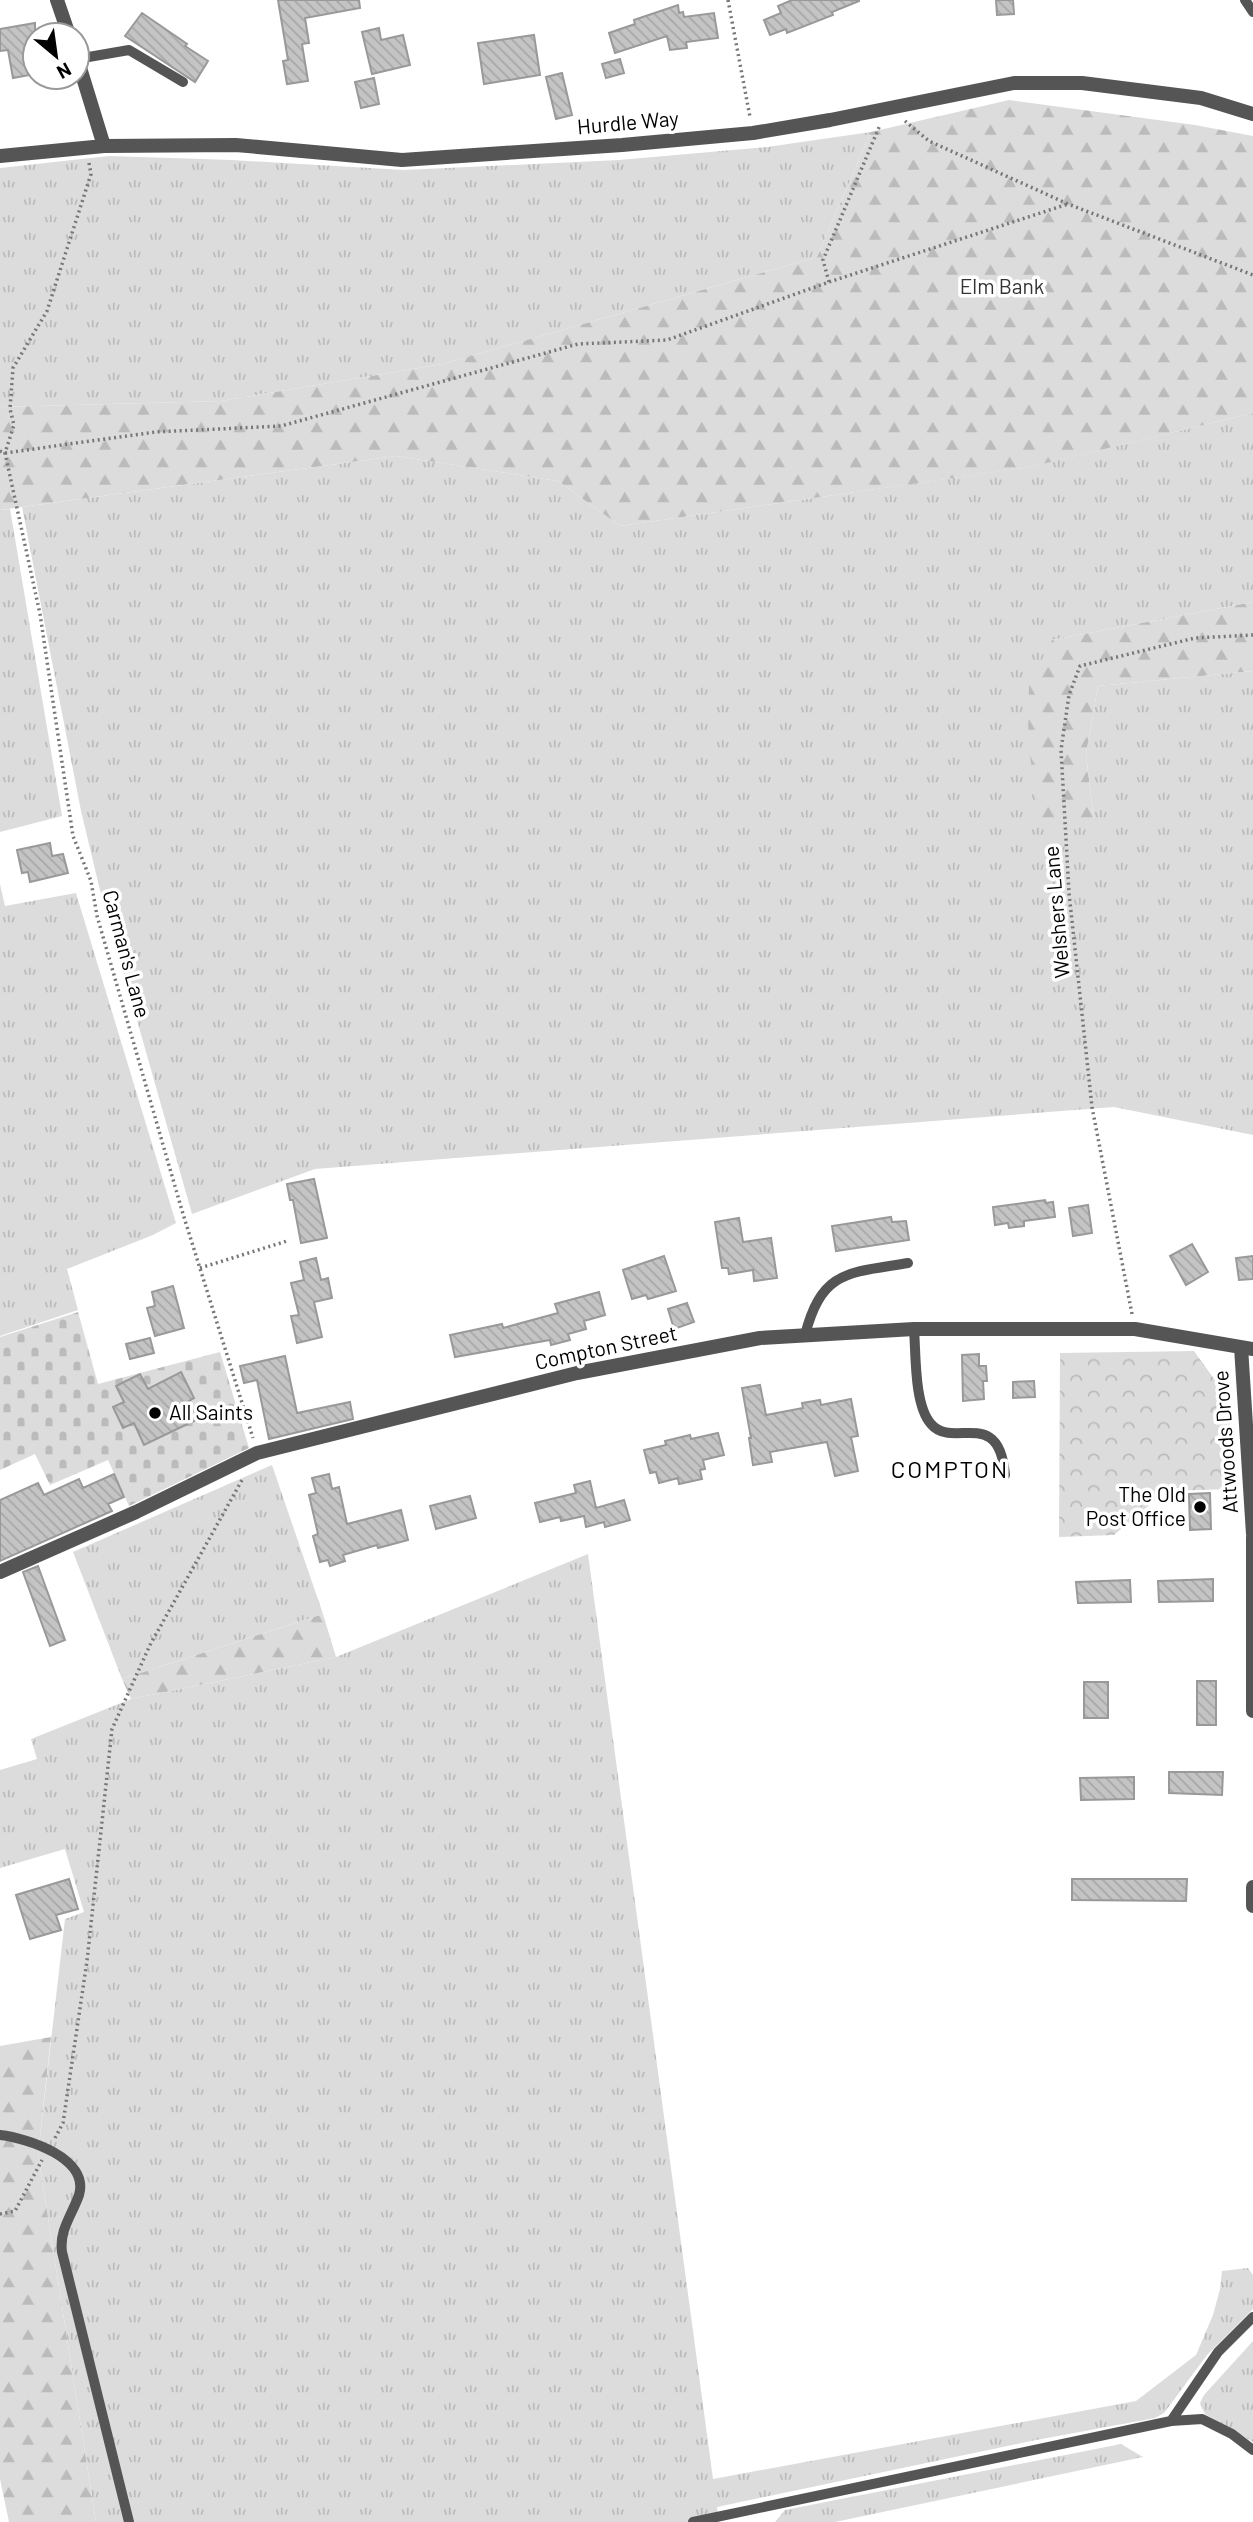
<svg xmlns="http://www.w3.org/2000/svg" width="1253" height="2522" font-family="Barlow,sans-serif">
<style>
.grass{fill:url(#grass-tufts)}
.forest{fill:url(#forest-firs)}
.cemetery{fill:url(#cemetery-stones)}
.park{fill:url(#park-crowns)}
.building{fill:url(#building-back-hatch);stroke:#999;stroke-width:2}
.lines{fill:none;stroke-linecap:round;stroke-linejoin:round}
.path{stroke:#777;stroke-width:3.5;stroke-dasharray:2 3.5;stroke-linecap:butt}
.service{stroke:#555;stroke-width:10}
.minor{stroke:#555;stroke-width:14}
.poi-dot{fill:#000;stroke:#fff;stroke-width:2.5}
.labels{text-anchor:middle;stroke-width:7;stroke-linejoin:round;paint-order:stroke}
.street-label{font-size:21px;fill:#000;stroke:#fff}
.park-label{font-size:21px;fill:#333;stroke:#fff}
.poi-label{font-size:21px;fill:#000;stroke:#fff;text-anchor:start}
.quarter-label{font-size:24px;letter-spacing:2px;fill:#000;stroke:#fff}
</style>
<defs>
<pattern id="grass-tufts" width="24" height="20" patternUnits="userSpaceOnUse" patternTransform="scale(1.75)"><rect width="24" height="20" fill="#dcdcdc"/><path d="M3 7l-1-3M5 7V3M7 7l1-3M15 17l-1-3M17 17v-4M19 17l1-3" fill="none" stroke="#bbb"/></pattern>
<pattern id="forest-firs" width="22" height="20" patternUnits="userSpaceOnUse" patternTransform="scale(1.75)"><rect width="22" height="20" fill="#dcdcdc"/><path d="M5 1l3.5 6h-7zM16 11l3.5 6h-7z" fill="#bbb"/></pattern>
<pattern id="cemetery-stones" width="16" height="16" patternUnits="userSpaceOnUse" patternTransform="scale(1.75)"><rect width="16" height="16" fill="#dcdcdc"/><path d="M2 7V4a2 2 0 0 1 4 0v3zM10 15v-3a2 2 0 0 1 4 0v3z" fill="#bbb"/></pattern>
<pattern id="park-crowns" width="20" height="18" patternUnits="userSpaceOnUse" patternTransform="scale(1.75)"><rect width="20" height="18" fill="#dcdcdc"/><path d="M2 6a3 3 0 1 1 6 0M12 15a3 3 0 1 1 6 0" fill="none" stroke="#bbb"/></pattern>
<pattern id="building-back-hatch" width="6" height="6" patternUnits="userSpaceOnUse" patternTransform="scale(1.75)"><rect width="6" height="6" fill="#c4c4c4"/><path d="M-1 5l2 2M0 0l6 6M5-1l2 2" fill="none" stroke="#a7a7a7"/></pattern>
</defs>
<rect width="100%" height="100%" fill="#fff"/>
<path class="grass" d="M871,132l-54,125 -374,107 -222,37 -221,6v-239l109,-12 123,4 172,10 215,-10 148,-13z
M1253,413v189l-201,38 42,182 -8,-68 12,-68 155,-15v464l-139,-28 -799,62 -123,45 -92,-324 -19,-79 -59,-304 374,-51 162,25 62,45 409,-59z
M10,509l52,307 -62,16v-322z
M0,884l5,22 71,-13 100,330 -23,12 -86,34 11,41 -78,26z
M272,1465l51,149 -201,65 -49,-127z
M588,1554l125,925 423,-78 60,-46 17,-40 7,-26 2,-18 26,-3 5,7v34l-46,46 -43,58 -9,5 -124,23 -314,66 2,15h-623l-58,-368 27,-235 19,-7 -19,-63 -65,19v-98l37,-11 -6,-20 100,-40 205,-42z
M1253,2341v101l-48,-28 -5,-11 4,-8z
M1121,2444l22,13 -308,65h-60l10,-12z"/>
<path class="forest" d="M1009,100l186,25 58,11v277l-223,54 -410,59 -62,-45 -162,-25 -396,54v-103l221,-6 222,-37 374,-107 54,-125z
M1253,602v69l-155,15 -12,68 8,69 -52,4 -14,-82 1,-61 23,-44z
M323,1614l13,43 -205,42 -9,-20z
M51,2037l-13,117 58,368h-87l-9,-43v-433z"/>
<path class="cemetery" d="M78,1312l20,72 122,-32 29,96 -120,58 -21,-46 -58,25 -15,-31 -35,16v-133z"/>
<path class="park" d="M1194,1351l36,50 1,88 -65,2 -52,44 -55,2 1,-184z"/>
<path class="building" d="M278,0h81l1,8 -55,10 4,25 -7,1 6,37 -21,3 -4,-23 5,-1z
M792,0h67v1l-27,11 1,3 -46,18 -1,-4 -16,6 -6,-15 17,-7 -3,-7z
M996,0h17l1,14 -17,1z
M678,5l1,8 4,-1 1,5 30,-4 4,25 -32,4 1,6 -17,2 -3,-14 -52,17 -6,-20 26,-9 -1,-4z
M142,13l45,31 -2,2 23,15 -13,21 -70,-46z
M35,23v51l-22,4 -5,-28 -8,1v-22z
M379,28l2,12 22,-5 7,30 -38,9 -10,-42z
M534,35l6,40 -56,9 -6,-41z
M620,59l4,14 -18,5 -4,-14z
M562,73l10,42 -16,4 -10,-42z
M374,78l5,26 -18,4 -6,-26z
M50,843l2,13 11,-2 5,19 -38,9 -2,-10 -6,1 -5,-23z
M314,1179l13,59 -26,5 -8,-43h-3l-3,-16z
M1045,1200l1,3 7,-1 2,15 -31,4v5l-15,2 -1,-5 -13,2 -2,-18z
M1088,1205l4,28 -19,3 -4,-28z
M891,1217l1,5 14,-1 3,19 -73,11 -4,-25z
M739,1218l4,24 28,-4 6,40 -23,3 -1,-11 -24,4 -1,-6h-6l-7,-46z
M1192,1244l16,28 -22,13 -16,-29z
M664,1256l12,35 -28,8 -2,-4 -14,4 -9,-29z
M1253,1256v23l-14,1 -3,-22z
M316,1258l5,22 7,-2 4,20 -18,4 8,35 -25,6 -6,-27 8,-1 -8,-32 13,-3 -4,-18z
M173,1286l11,42 -29,8 -8,-28 8,-2 -3,-14z
M599,1292l6,23 -21,6 2,8 -18,5 2,6 -19,5 -1,-5 -95,17 -5,-22 52,-11 1,4 55,-15 -3,-9z
M687,1303l7,19 -20,7 -6,-20z
M150,1338l4,15 -24,6 -4,-15z
M979,1354v12h7l1,15h-4l1,18 -21,2 -1,-46z
M285,1356l12,57 53,-11 3,17 -84,20 -12,-59 -13,3 -4,-17z
M181,1372l13,26 -5,3 9,18 -54,26 -10,-22 -11,5 -10,-21 11,-5 -8,-16 24,-12 8,15z
M1034,1381l1,16 -22,1v-16z
M760,1385l6,30 37,-7 -1,-5 18,-3 1,5 30,-6 7,37 -7,1 7,34 -23,5 -8,-34 -57,10 2,10 -19,3 -4,-27h2l-9,-50z
M718,1433l6,22 -21,5 2,9 -5,1 2,9 -23,5 -1,-6 -19,5 -3,-11 -6,1 -6,-23 22,-5 -1,-4 25,-6 1,4z
M114,1474l10,23 -16,7 4,7 -112,50v-61l38,-17 6,12 35,-16 4,9z
M329,1474l3,15 7,-2 8,37 54,-14 7,30 -30,8 -1,-3 -34,10 2,6 -15,5 -2,-6 -8,2 -7,-26 5,-2 -9,-39 7,-2 -4,-15z
M590,1481l6,27 28,-8 6,20 -25,7 -1,-5 -18,5 -2,-11 -23,5 -1,-4 -20,5 -5,-19 41,-10 -2,-8z
M1210,1493l1,36 -21,1 -1,-36z
M470,1496l6,22 -40,11 -6,-23z
M38,1566l27,74 -15,6 -27,-74z
M1213,1579v22l-54,1 -1,-21z
M1130,1580l1,22 -53,1 -2,-21z
M1197,1681h19v44h-19z
M1084,1682h24v36h-24z
M1169,1772h54l-1,23 -53,-2z
M1134,1777v22l-53,1 -1,-22z
M69,1879l9,30 -22,6 5,15 -31,9 -14,-44z
M1072,1879h115l-1,22 -114,-1z"/>
<g class="lines">
<path class="path" d="M728,0l22,117
M905,121l24,20 139,63 185,71
M89,163l2,11 -44,137 -34,57 -3,41 4,16 -9,28 35,161 33,222 18,45 6,35 86,298 70,224
M829,282l-6,-22 57,-135
M0,451l5,2 150,-21 126,-6 297,-82 89,-4 162,-58 239,-78
M200,1268l87,-27
M1132,1314l-40,-207 -23,-214 -8,-143 8,-55 11,-29 115,-28 58,-3
M55,2138l8,-15 24,-162 25,-232 38,-84 92,-165
M0,2214l15,-3 27,-51"/>
<path class="service" d="M1245,0l8,12
M77,59l52,-9 54,32
M914,1329c2,25 0,76 17,95 22,26 68,-19 74,51
M805,1335c17,-65 43,-62 103,-72
M0,2135c27,3 90,23 79,60 -7,20 -20,35 -17,57l67,270
M1171,2421l47,-69 35,-35
M693,2522l478,-101 31,-2 30,15 21,16"/>
<path class="minor" d="M57,0l12,35
M77,58l27,88
M0,156l104,-10 132,-1 166,15 220,-15 131,-12 77,-13 184,-37h68l119,15 52,16
M1241,1347l12,187
M1253,1537v174
M0,1572l136,-60 121,-59 320,-80 183,-35 154,-9h221l118,20
M1253,1906v-19"/>
</g>
<g class="poi-dot">
<circle cx="155" cy="1413" r="7"/>
<circle cx="1200" cy="1507" r="7"/>
</g>
<g class="labels">
<g class="street-label">
<text transform="translate(628 123) rotate(-5)" y="7">Hurdle Way</text>
<text transform="translate(1057 912) rotate(-95)" y="7">Welshers Lane</text>
<text transform="translate(126 954) rotate(75)" y="7">Carman's Lane</text>
<text transform="translate(606 1348) rotate(-12)" y="7">Compton Street</text>
<text transform="translate(1226 1442) rotate(-94)" y="7">Attwoods Drove</text>
</g>
<g class="park-label">
<text x="1002" y="294">Elm Bank</text>
</g>
<g class="poi-label">
<text x="169" y="1420">All Saints</text>
<text x="1186" y="1502" text-anchor="end">The Old<tspan x="1186" dy="24">Post Office</tspan></text>
</g>
<g class="quarter-label">
<text x="950" y="1478">COMPTON</text>
</g>
</g>
<g transform="translate(56 56) rotate(151)"><circle r="33" fill="#ffffff" stroke="#999999" stroke-width="2"/>
<path d="M0-5L12 26L0 18L-12 26Z" fill="#000000"/>
<text y="-10" font-size="19" font-weight="bold" text-anchor="middle" fill="#000000">N</text>
</g>
</svg>
